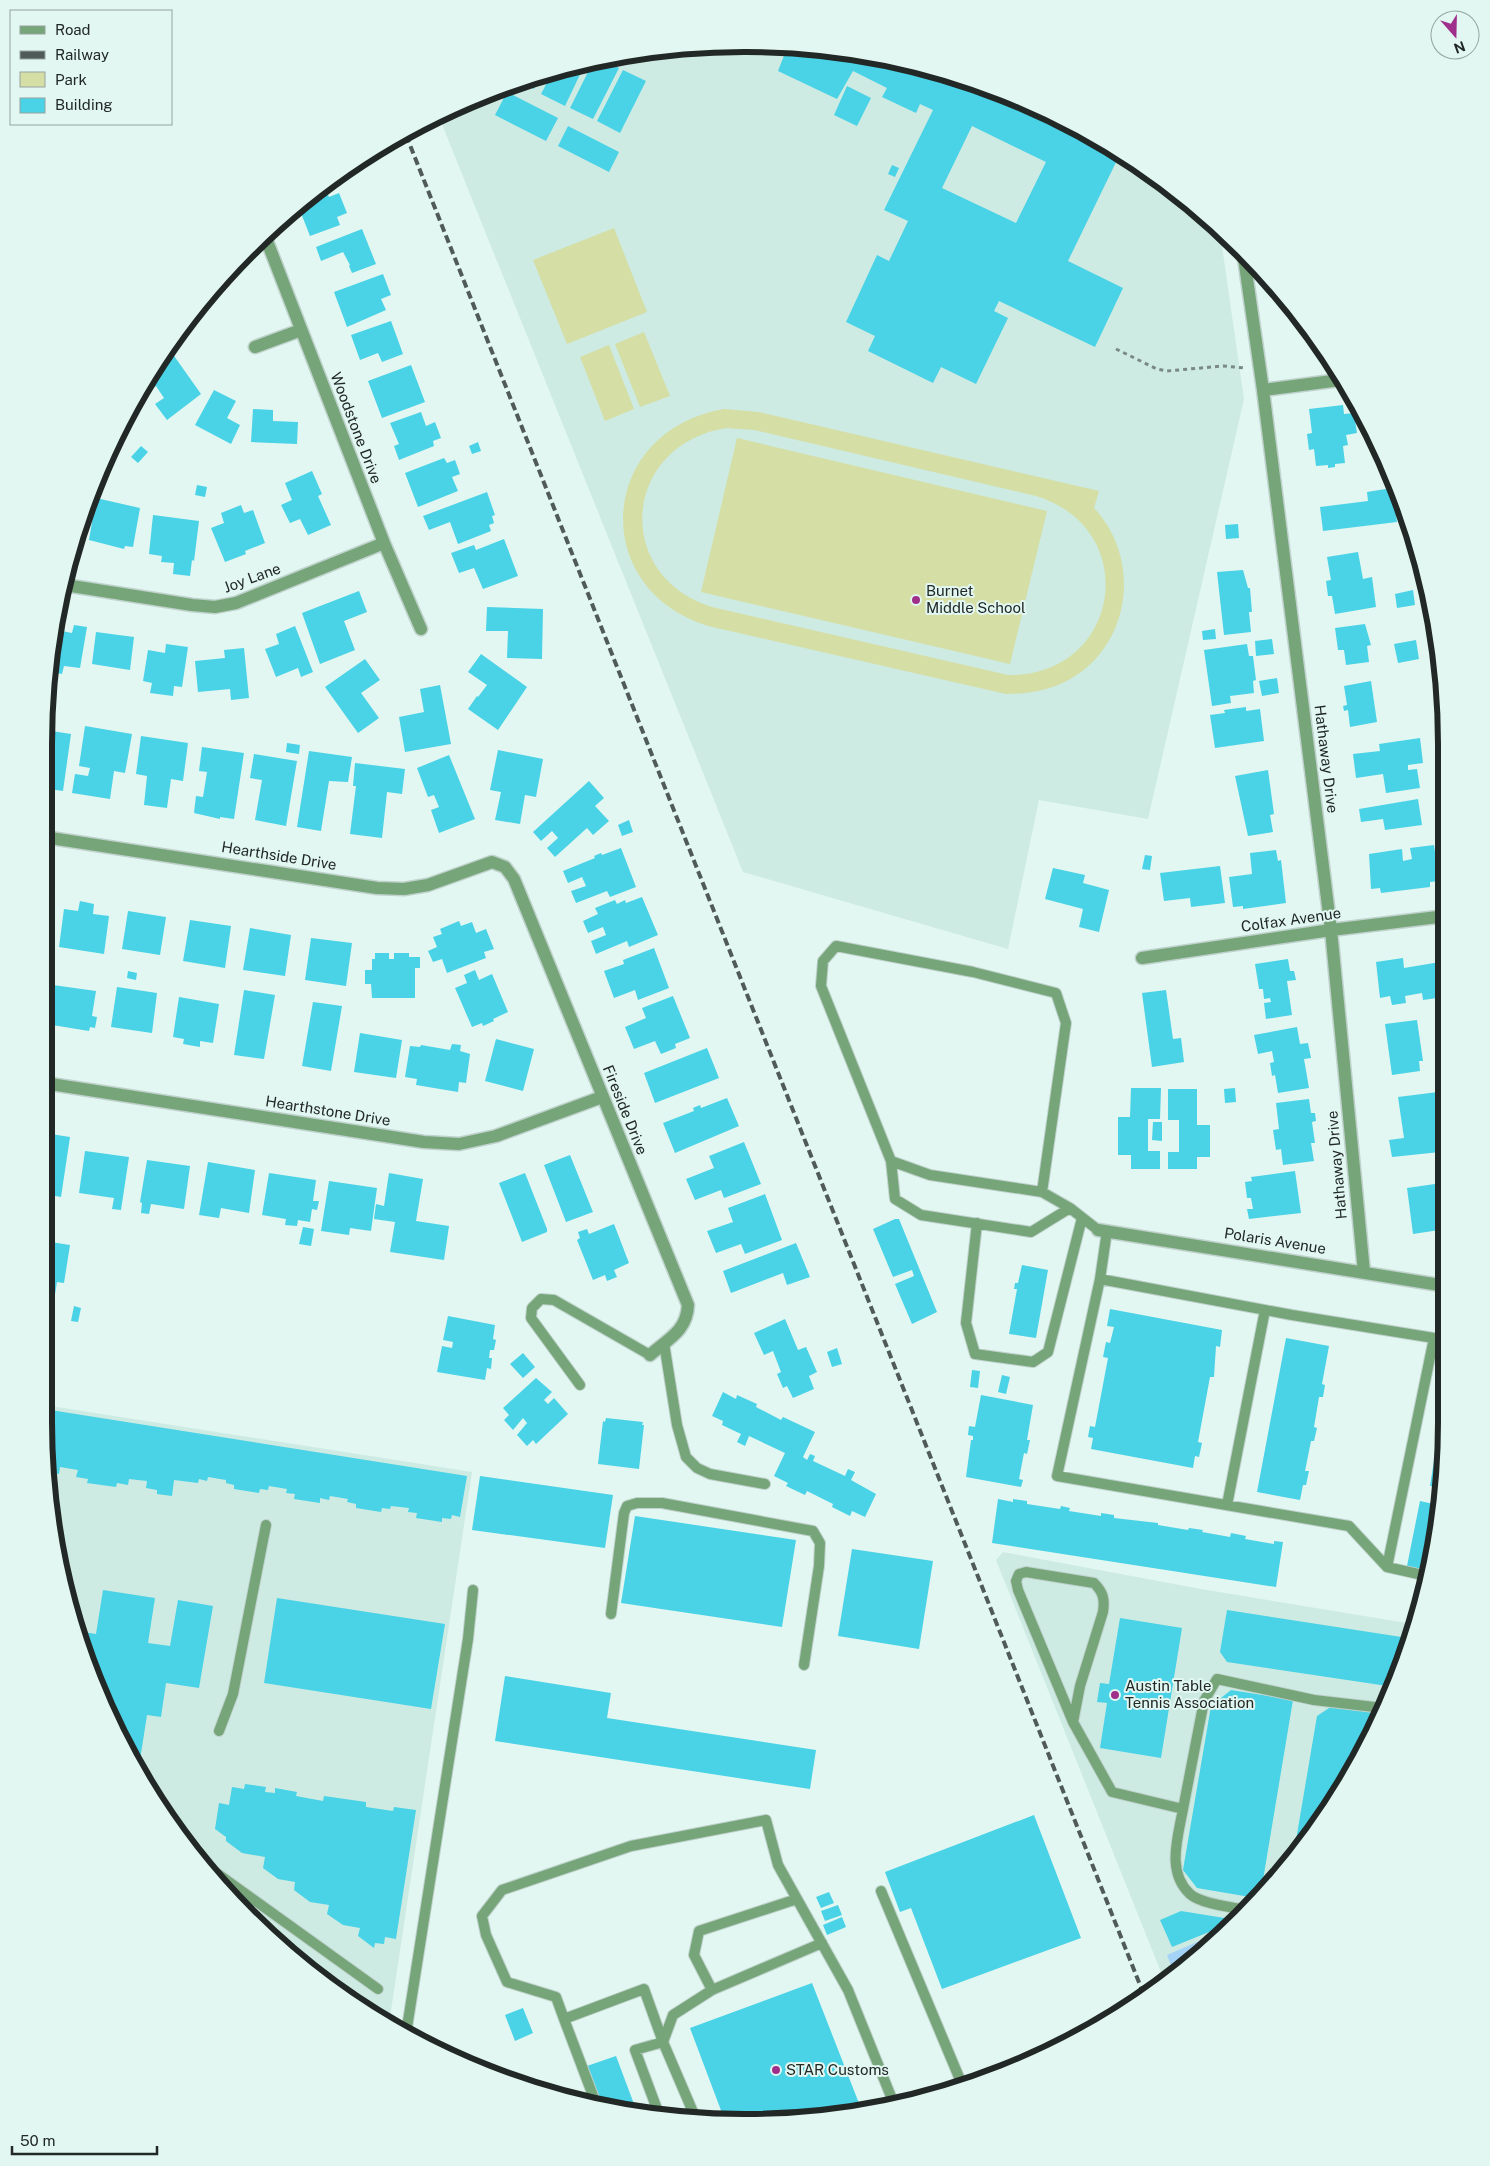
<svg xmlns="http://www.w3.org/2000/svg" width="1490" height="2166" font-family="'Public Sans',sans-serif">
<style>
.built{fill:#cdebe3}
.green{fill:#d5dea4;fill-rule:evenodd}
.water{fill:#a4d3f7}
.building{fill:#4ad2e6;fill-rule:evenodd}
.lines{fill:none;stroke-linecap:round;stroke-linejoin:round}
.lane-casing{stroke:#bfd2cc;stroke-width:12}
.street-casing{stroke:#bfd2cc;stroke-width:15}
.path{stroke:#7b8985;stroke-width:3;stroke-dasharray:4 4;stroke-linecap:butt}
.lane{stroke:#77a57a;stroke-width:10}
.street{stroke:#77a57a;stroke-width:12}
.rail{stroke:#505b58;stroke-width:4;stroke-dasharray:8 4;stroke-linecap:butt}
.poi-dot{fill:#a02f8c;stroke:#e2f7f1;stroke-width:2}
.labels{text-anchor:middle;stroke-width:4;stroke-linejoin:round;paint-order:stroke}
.street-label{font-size:15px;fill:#212826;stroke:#e2f7f1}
.poi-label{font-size:15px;fill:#212826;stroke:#e2f7f1;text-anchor:start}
.rim{fill:none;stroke:#212826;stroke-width:6}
</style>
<rect width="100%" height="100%" fill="#e2f7f1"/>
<path class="built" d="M745,44l137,13 132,40 121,65 85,70 24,167 -96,420 -109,-19 -31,149 -265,-77 -304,-755 38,-20 131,-40z
M44,1405l428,67 -83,552 -106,-76 -121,-138 -65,-120 -29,-87 -24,-182z
M1003,1552l198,37 212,35 -20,66 -65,121 -87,106 -76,65 -169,-422z"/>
<path class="green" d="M614,228l33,84 -80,32 -34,-84z
M644,332l26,64 -30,11 -25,-63z
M609,345l25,64 -29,12 -25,-64z
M724,409l35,3 340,79 -5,17c47,50 38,134 -22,170 -20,12 -43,16 -66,16l-298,-68c-122,-38 -109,-196 16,-217zM726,428l28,2 282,66c108,33 84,181 -28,179l-296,-68c-100,-31 -90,-162 14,-179z
M737,438l310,73 -37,153 -309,-72z"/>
<path class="water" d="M1218,1933h4l-47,42 -8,-20z"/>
<path class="building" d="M787,48l95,9 132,40 106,57 -52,107 55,27 -28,59 -96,-46 -5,10 14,7 -32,66 -35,-17 -8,16 -65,-32 7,-15 -29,-14 31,-67 12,6 19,-40 -24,-11 49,-100 -13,-6 -4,9 -34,-16 5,-9 -34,-17 -16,28 -59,-28zM972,126l74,36 -30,61 -74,-35z
M602,59l17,9 -26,51 -23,-11 23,-46z
M585,64l-20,42 -24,-12 10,-19z
M623,70l23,11 -26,52 -23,-12z
M540,78l-6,11 -12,-6z
M847,86l24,12 -14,28 -23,-11z
M507,92l51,26 -12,23 -51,-26z
M568,126l51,26 -10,20 -51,-26z
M892,165l7,3 -4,9 -7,-3z
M326,190l3,7 10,-4 8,20 -10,4 3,8 -30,11 -11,-28 17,-14z
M362,229l14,35 -24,9 -3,-7 1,-1 -7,-13 -22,9 -5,-14z
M236,264l5,4 -15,16 -4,-4z
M383,274l8,21 -10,4 5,11 -39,17 -13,-35z
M391,321l12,33 -21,8 -4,-9 -18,7 -9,-25z
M185,324l-5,18 -5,-1z
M172,353l29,41 -34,26 -12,-16 9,-6 -8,-12 -9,6 -2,-3 18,-30z
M411,365l14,37 -43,16 -14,-37z
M214,390l22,11 -9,17 13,7 -9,19 -36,-19z
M1343,405l1,9 10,-1 3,20 -11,2 2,10 -5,1 2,17 -10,1v3l-7,1v-3l-12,1 -2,-17 -5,1 -2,-16 5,-1 -3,-24z
M253,409l20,1v11l25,1 -1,22 -46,-2z
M421,412l5,14 9,-4 6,16 -8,3 1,5 -35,14 -5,-14 5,-2 -9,-21z
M478,442l3,9 -9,3 -3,-8z
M141,446l7,6 -10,11 -7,-6z
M444,458l3,5 8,-3 5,14 -8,3 6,14 -40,16 -13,-34z
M312,471l10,23 -4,2 13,29 -23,10 -8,-16 -10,4 -9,-18 11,-5 -7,-17z
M197,485l10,2 -2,10 -10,-2z
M1392,488l5,34 -74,9 -3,-24 48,-6 -1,-9z
M487,492l8,23 -3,1 2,7 -5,2 2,6 -33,13 -8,-22 -21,8 -6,-14z
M96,498l44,10 -7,39 -8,-1 -1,3 -35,-9z
M241,505l3,8 9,-3 12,33 -20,8 1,3 -21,8 -14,-34 13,-5 -3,-10z
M153,515l46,6 -5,40 -2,-1 -2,16 -17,-2 1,-11 -13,-1 1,-6 -13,-2z
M1238,524l1,14 -13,1 -1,-14z
M504,539l14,37 -35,13 -9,-21 -15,5 -8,-20 23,-8 2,5z
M1358,552l5,27 9,-2 4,30 -41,7 -3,-18h-4l-2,-15 5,-1 -4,-23z
M1243,570l5,18h2l2,24h-3l2,20 -27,3 -7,-63z
M1413,590l2,15 -18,3 -2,-14z
M359,591l8,21 -23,9 11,29 -35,14 -18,-51z
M487,607l56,2 -1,50 -35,-1 1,-27h-22z
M1365,624l6,21 -4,1 2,16 -23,3 -2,-15h-6l-3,-22z
M74,625l13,2 -7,41 -16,-2 -2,8 -11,-2 4,-45 7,1v3l10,2z
M295,626l18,46 -12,5 -3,-9 -22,9 -11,-28 14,-5 -3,-10z
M1215,629l1,10 -13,1 -1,-9z
M96,632l38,5 -4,33 -38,-6z
M1272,639l2,15 -18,2 -1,-15z
M1416,640l3,19 -21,4 -4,-19z
M166,644l22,3 -6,40 -8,-1 -1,10 -23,-3 2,-10 -9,-2 5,-31 17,3z
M1247,644l2,12h4l3,24 -3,1 1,12 -24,3 1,7 -19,3 -8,-56z
M244,648l5,50 -18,2 -1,-11 -32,3 -3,-31 30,-3 -1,-8z
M481,654l46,33 -29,43 -30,-21 9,-13 1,1 9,-12 -19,-13z
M365,659l15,21 -19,13 18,25 -21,15 -33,-46z
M1277,678l2,15 -17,3 -3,-15z
M1371,681l6,41 -27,5 -2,-17 -4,1 -1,-5 4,-1 -3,-19z
M440,685l11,59 -46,8 -6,-35 25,-5 -4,-23z
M1246,707v4l14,-2 4,32 -49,7 -5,-33 15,-2 -1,-3z
M85,726l47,8 -7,39 -11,-2 -4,28 -38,-6 3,-19 13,2 2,-8 -11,-2z
M45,730l26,4 -8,57 -14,-2 2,-15 -7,-1z
M141,736l47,7 -5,38 -12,-2 -4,29 -23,-3 3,-29 -11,-2z
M1420,738l3,25 -15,2v5l9,-1 3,19 -34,5 -3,-19 -27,4 -3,-24 27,-3 -1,-7z
M287,743l13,2 -1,9 -13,-2z
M202,747l42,6 -10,66 -14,-2v2l-26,-6 2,-17 7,1 4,-25 -8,-1z
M498,750l45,9 -7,38 -11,-2 -5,29 -25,-4 6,-28 -11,-2z
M309,751l43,6 -4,25 -19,-1 -8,50 -24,-4z
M254,754l43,7 -11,65 -31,-6 7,-40 -12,-2z
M449,755l26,64 -36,14 -8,-23 8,-3 -5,-12 -6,2 -11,-29z
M355,763l50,6 -3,25 -15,-2 -5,46 -32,-4 6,-48h-3z
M1268,770l6,44 -4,1 3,17 -25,4 -13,-60z
M589,781l15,17 -9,8 14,15 -16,14 -6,-7 -32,29 -8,-9 11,-10 -6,-7 -11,10 -8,-9z
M1418,799l4,26 -37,5 -2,-11 -22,3 -2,-13z
M629,820l4,12 -11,4 -4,-11z
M1434,845l5,36 -9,1v5l-49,6 -1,-5 -9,1 -2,-35 33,-5 1,12 9,-2 -2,-11z
M621,848l15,39 -26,10 -3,-6 -31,12 -5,-12 15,-5 -4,-9 -14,6 -5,-12 32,-13 -1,-2 7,-3 1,2z
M1276,850l2,11 3,-1 5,43 -43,6v-3l-10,1 -4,-30 23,-3 -2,-21z
M1145,855l7,1 -2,14 -8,-1z
M1220,866l5,37 -34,4 -1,-9 -26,3 -4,-28z
M1053,868l32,7 -2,8 26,7 -10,42 -20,-5 4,-18 -38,-10z
M642,897l16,38 -29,12 -2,-6 -31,13 -5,-13 15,-6 -3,-8 -15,6 -5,-12 15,-7 -3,-6 20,-8 2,4 8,-4 1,3z
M80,901l14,3 -1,10 16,2 -5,38 -45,-7 5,-38 14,2z
M128,911l38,6 -6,38 -38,-6z
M190,920l41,6 -6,42 -42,-7z
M459,921l2,5 11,-4 4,11 10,-4 8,20 -10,3 2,6 -39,15 -5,-14 -9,3 -5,-11 9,-4 -4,-10 9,-3 -2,-5z
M250,928l41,7 -6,41 -42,-6z
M311,938l41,5 -6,43 -41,-6z
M654,948l15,40 -31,12 -3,-10 -21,8 -10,-27 20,-7 -1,-4z
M375,953h14v6h5v-6h15v4h11v11h-5v30h-43l-1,-14h-6v-14h7v-11h3z
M1403,958l1,10 42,-7v29l-10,1 1,7 -14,2 -1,-7 -17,3 1,7 -14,2 -2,-9 -10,2 -4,-36z
M1288,959l2,12h4l2,9 -9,1 5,34 -26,4 -2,-16 7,-1 -1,-4 -6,1 -1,-10h-4l-4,-25z
M475,970l4,10 13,-6 16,38 -15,7 1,2 -11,5 -1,-3 -10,4 -17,-39 12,-5 -3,-8z
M128,971l9,2 -1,7 -9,-2z
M53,985l43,6 -4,25 5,1 -2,11 -5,-1 -1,4 -43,-7 2,-16h-4l2,-12 5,1z
M117,987l40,6 -5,40 -41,-6z
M244,990l31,5 -11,64 -30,-4z
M1166,990l7,49 8,-1 3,24 -32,5 -10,-74z
M673,996l17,42 -15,6 1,4 -15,6 -6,-13 -21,8 -9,-22 21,-9 -4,-10z
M179,997l40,7 -6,39 -13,-2v6l-17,-3 1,-5 -11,-2z
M313,1002l29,4 -11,65 -29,-5z
M1417,1020l6,41h-4l1,10 -28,4 -7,-51z
M1297,1027l3,17 8,-1 3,15 -7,1 5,29 -31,5 -3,-18 -3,1 -2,-13 4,-1 -2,-11 -14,3 -4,-19z
M360,1033l42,7 -6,38 -42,-6z
M496,1039l38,10 -11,42 -38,-10z
M452,1044l9,1 -1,6 10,3 -4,29 -7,-1 -1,10 -42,-7 1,-6 -12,-2 5,-31 10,1 1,-2 29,5z
M707,1048l12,30 -64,25 -11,-30z
M1131,1088h30l-1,31h-12v32h12v18h-29v-14h-13v-38h12z
M1235,1088l1,14 -11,1 -1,-14z
M1168,1089h29v36h13v32h-13v12h-29v-17h11v-32h-11z
M1438,1092l5,41 -6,1 3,18 -48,5 -3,-17 15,-2 -6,-41z
M727,1098l12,28 -64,27 -12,-30 31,-12 -1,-3 7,-3 1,3z
M1309,1099l2,14h4l1,8 -4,1 3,21h-4l3,18 -31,4 -2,-16 -5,1 -3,-20 6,-1 -3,-26z
M1153,1122h9v19l-10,-1z
M44,1133l26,4 -9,60 -17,-3z
M744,1142l17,42 -37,14 -3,-8 -26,10 -9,-21 28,-11 -5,-12z
M85,1151l44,6 -8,53 -9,-1 2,-11 -35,-5z
M570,1155l23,57 -27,10 -22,-57z
M147,1160l43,6 -6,43 -33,-5 -2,10 -8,-1 1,-10 -2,-1z
M208,1162l47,8 -6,43 -28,-5 -2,10 -20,-3z
M1295,1171l6,42 -52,6 -2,-10h6l-2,-11h-4l-2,-16 7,-1 -1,-4z
M269,1173l47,7 -3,21h6l-2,9 -5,-1 -2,13 -12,-2 -1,6 -12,-1 1,-6 -24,-4z
M389,1173l34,6 -7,42 33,5 -5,34 -54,-8 5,-30 -21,-3 2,-15 8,2z
M525,1173l22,56v3l-25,10 -23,-59z
M329,1181l48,7 -6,43 -21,-3 -1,7 -28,-4z
M1442,1183l1,8h3v38l-33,5 -6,-46z
M765,1194l17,46 -37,14 -4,-10 -25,9 -9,-22 26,-9 -5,-14z
M895,1219h4l38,93 -25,12 -17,-40 19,-8 -2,-6 -19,7 -20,-48z
M614,1224l15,39 -15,7 3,7 -10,4 -2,-6 -12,5 -16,-40 3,-2 -2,-6 9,-3 2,5z
M303,1227l11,2 -3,17 -12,-2z
M44,1241l26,4 -6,38 -7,-1 -9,56 -4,-1z
M796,1243l14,34 -23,8 -4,-12 -52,20 -8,-22z
M1022,1265l26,5 -12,68 -27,-4 8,-45h-3l1,-6h3z
M74,1306l7,2 -3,14 -7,-1z
M1110,1309l112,21 -2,17 -4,-1 -2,31h-4l-12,65 4,1 -3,14 -4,-1 -2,12 -102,-19 2,-11 -5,-1 2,-11 5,1 13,-69 -5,-1 3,-15 4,1 4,-16 -7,-1z
M448,1316l47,9 -2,14 3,1 -2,10h-4l-1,8h3l-1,11 -4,-1 -2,12 -48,-8 5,-26 10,2 1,-6 -10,-2z
M785,1319l13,31 8,-3 11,25 -8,4 5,13 -21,9 -6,-12 -4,2 -6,-14 4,-2 -8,-21 -9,4 -10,-22z
M1286,1338l43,8 -7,38 3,1 -2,12h-4l-5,30 3,1 -3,13h-3l-6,30h4l-3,14h-3l-3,15 -43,-8z
M837,1348l5,16 -10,3 -5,-15z
M523,1353l12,14 -12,11 -13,-14z
M972,1370l8,1 -2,17 -8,-1z
M1002,1375l8,2 -4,17 -8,-2z
M536,1378l16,14 -8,8 4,4 6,-6 14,16 -32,30 -3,-4 -6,6 -10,-11 10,-12 -4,-5 -10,12 -9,-10 5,-5 -6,-7z
M1445,1391l1,30 -6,66 -10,-1z
M723,1392l13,7 1,-4 20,9 -1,3 25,13 2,-3 32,15 -12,25 4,3 3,-6 5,2 -2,5 32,15 3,-7 7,3 -4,8 25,14 -11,23 -13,-6 -2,5 -18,-9 1,-3 -26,-13 -2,4 -19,-9 2,-3 -14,-7 11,-23 -36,-17 -4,10 -8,-4 4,-8 -19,-9 1,-4 -11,-5z
M981,1395l52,10 -6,35h3l-3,14 -3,-1 -5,26 4,1 -2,7 -55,-10 5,-37h2v-4l-5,-1 1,-9 6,1z
M44,1409l423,67 -7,41 -8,-2 -1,4 -9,-1v4l-26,-4 1,-5 -9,-1 1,-4 -18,-2 -1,3 -8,-1 -1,4 -25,-4v-4l-9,-2 1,-3 -18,-3 -1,4 -9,-2v5l-26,-4 1,-5 -9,-1 1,-4 -18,-3 -1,4 -8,-1 -1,4 -25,-4v-4l-8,-2v-3l-18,-3 -1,4 -8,-2 -1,4 -24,-3 -2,16 -15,-2v-4l-11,-2 1,-7 -18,-2 -1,6 -11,-2 -1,4 -29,-4 1,-4 -12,-2 2,-7 -18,-3 -1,7 -8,-1z
M606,1418l37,4 -1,3h2l-5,44 -41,-5 5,-43 2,1z
M480,1476l133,19 -8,53 -133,-18z
M998,1499l15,3v-3l14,2v3l33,5 1,-3 9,2 -1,3 32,5v-3l13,2v3l44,5v2l30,5 1,-2 14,2 -1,2 28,5 1,-4 15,3 -1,3 29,5v-3l9,1 -7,45 -284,-44z
M1420,1501l18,4 -5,53 -4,13 -22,-5z
M635,1516l161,24 -14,87 -161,-24z
M852,1549l81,12 -14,88 -81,-13z
M103,1590l52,8 -7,45 22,3 8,-46 35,6 -14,82 -33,-5 -5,34 -14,-2 -7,45h-5l-38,-70 -20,-59 19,3z
M277,1598l168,26 -14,85 -167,-26z
M1227,1610l181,28 -14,49 -167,-25 -7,-10z
M1120,1618l62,10 -21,130 -61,-10 7,-45 -10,-1 3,-19 9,1z
M505,1676l106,17 -4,25 209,32 -6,39 -315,-48z
M1231,1690l62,10 -32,192 -5,6 -59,-10 -14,-18 28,-164z
M1332,1706l48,8 -52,97 -34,41 23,-136z
M245,1784l21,3 -1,5 10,1v-5l22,4 -1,4 27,5 1,-5 42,6v5l27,4 1,-4 22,3 -20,129 -11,-2 -1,7 -9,-1 -1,5 -16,-12 2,-8 -17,-3 -16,-11 2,-9 -19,-3 -16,-12 1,-8 -17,-3 -15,-11 2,-11 -23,-4 -16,-12v-4l-11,-8 4,-26 10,2 3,-18 12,2z
M1034,1815l47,123 -139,51 -31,-81 -11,4 -15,-40z
M829,1892l5,11 -13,5 -5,-11z
M838,1905l4,10 -17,6 -4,-10z
M1181,1911l56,9 -13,12 -10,-2 -42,17 -12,-27z
M842,1917l4,10 -19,8 -4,-10z
M812,1983l50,128 -117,11 -20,-1 -35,-93z
M523,2008l10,25 -18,8 -10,-26z
M616,2056l21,56 -40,-11 -13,-34z
M458,2059l37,6 -2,8 -17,-4z"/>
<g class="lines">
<g class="lane-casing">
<path id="lane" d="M891,1161l4,38 26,16 110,17 39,-24
M1042,1192l-112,-17 -39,-14 -70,-175 2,-25 13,-15 137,26 83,21 10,30 -24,169 28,16 28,22
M977,1223l-11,100 9,31 58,8 15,-10 34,-134
M1100,1279l7,-48
M664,1343l13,82 9,32 11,11 13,6 55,10
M580,1385l-49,-67 1,-10 9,-9 13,1 96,55
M1227,1505l38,-195
M1387,1567l-38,-41 -292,-50 43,-197 192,36 142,23
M1427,1576l-40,-9 47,-229 12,2
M611,1614l13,-101 3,-7 10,-3h25l151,28 7,12 -1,23 -15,99
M1073,1722l7,-36 23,-74c2,-13 0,-20 -9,-29l-68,-11 -7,2 -3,7 2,9 55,132 39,70 71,17 21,-108 13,-22 97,21 69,8
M219,1731l14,-37 33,-169
M1183,1809c-5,28 -17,63 7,85 11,10 42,13 57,16
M218,1874l160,115
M881,1891l80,191
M822,1943l-110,47 -18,-35 5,-24 98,-32 51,91 46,114
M564,2019l-8,-22 -49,-15 -21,-47 -4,-19 20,-26 129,-44 135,-26 12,45 19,34
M406,2034l62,-395 5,-49
M663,2042l10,-27 39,-25
M595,2101l-31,-82 80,-30 19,53
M660,2117l-25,-67 28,-8 33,77"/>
</g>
<g class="street-casing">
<path id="street" d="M265,236l119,307 37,86
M1243,251l20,139 68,540 33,342
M255,347l46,-17
M1263,390l77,-10
M65,585l127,20 23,2 21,-4 148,-60
M44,837l333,51 27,1 24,-4 64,-23 13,5 9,12 174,426c-1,26 -20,34 -38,50
M1142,958l189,-28 115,-14
M44,1083l380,59 35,2 37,-8 106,-39
M1098,1230l348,56"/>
</g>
<path class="path" d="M1116,349l41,20 10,2 56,-5 22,2"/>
<use href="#lane" class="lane"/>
<use href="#street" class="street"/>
<path class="rail" d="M406,135l738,1860"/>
</g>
<g class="poi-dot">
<circle cx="916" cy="600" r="5"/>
<circle cx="1115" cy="1695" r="5"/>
<circle cx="776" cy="2070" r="5"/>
</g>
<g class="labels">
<g class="street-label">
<text transform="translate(356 428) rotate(69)" y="5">Woodstone Drive</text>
<text transform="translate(252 578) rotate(-20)" y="5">Joy Lane</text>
<text transform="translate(1326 759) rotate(83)" y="5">Hathaway Drive</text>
<text transform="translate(279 856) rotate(9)" y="5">Hearthside Drive</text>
<text transform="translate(1291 920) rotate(-8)" y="5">Colfax Avenue</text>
<text transform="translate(625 1110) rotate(68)" y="5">Fireside Drive</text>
<text transform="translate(328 1111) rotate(9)" y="5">Hearthstone Drive</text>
<text transform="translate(1337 1165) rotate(-95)" y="5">Hathaway Drive</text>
<text transform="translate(1275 1241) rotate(9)" y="5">Polaris Avenue</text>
</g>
<g class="poi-label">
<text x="926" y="596">Burnet<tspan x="926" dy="17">Middle School</tspan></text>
<text x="1125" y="1691">Austin Table<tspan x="1125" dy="17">Tennis Association</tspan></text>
<text x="786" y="2075">STAR Customs</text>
</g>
</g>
<path d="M0 0H1490V2166H0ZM744 52H746A692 692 0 0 1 1438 744V1422A692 692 0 0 1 746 2114H744A692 692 0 0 1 52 1422V744A692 692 0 0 1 744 52Z" fill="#e2f7f1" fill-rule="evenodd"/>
<path class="rim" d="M744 52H746A692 692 0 0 1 1438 744V1422A692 692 0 0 1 746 2114H744A692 692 0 0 1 52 1422V744A692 692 0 0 1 744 52Z"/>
<rect x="10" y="10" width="162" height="115" fill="#e2f7f1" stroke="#95a4a0"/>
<rect x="20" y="26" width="25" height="8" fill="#77a57a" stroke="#95a4a0"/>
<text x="55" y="35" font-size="15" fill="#212826">Road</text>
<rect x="20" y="51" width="25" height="8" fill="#505b58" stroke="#95a4a0"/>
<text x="55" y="60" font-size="15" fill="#212826">Railway</text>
<rect x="20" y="72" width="25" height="15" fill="#d5dea4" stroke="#95a4a0"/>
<text x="55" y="85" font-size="15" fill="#212826">Park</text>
<rect x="20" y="98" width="25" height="15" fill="#4ad2e6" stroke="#95a4a0"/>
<text x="55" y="110" font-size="15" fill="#212826">Building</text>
<g transform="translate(1455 35) rotate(160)"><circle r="24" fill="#e2f7f1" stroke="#95a4a0"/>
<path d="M0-4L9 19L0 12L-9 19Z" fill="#a02f8c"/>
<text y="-8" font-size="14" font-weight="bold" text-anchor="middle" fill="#212826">N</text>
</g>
<path d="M12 2146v8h145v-8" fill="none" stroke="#212826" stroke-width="2.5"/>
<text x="20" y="2146" font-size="15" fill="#212826" stroke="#e2f7f1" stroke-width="4" paint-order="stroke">50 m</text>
</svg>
